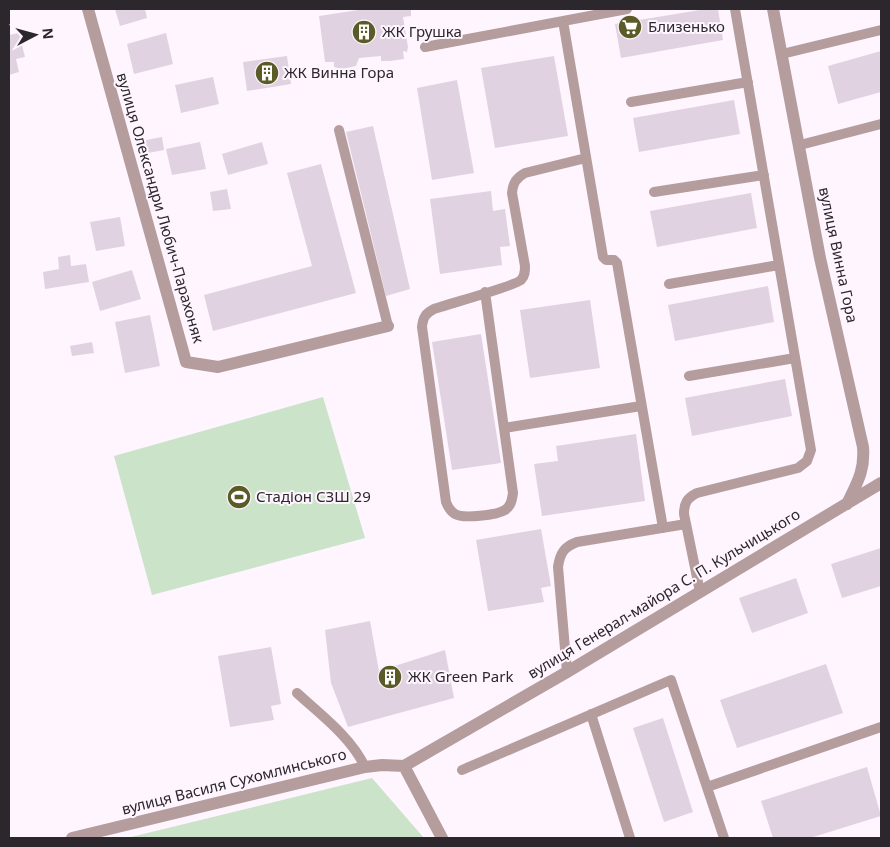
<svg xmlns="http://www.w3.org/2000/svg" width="890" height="847" font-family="'Noto Sans',sans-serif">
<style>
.green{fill:#cae3c9}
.building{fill:#e1d2e1}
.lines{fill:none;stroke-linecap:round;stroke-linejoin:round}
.service{stroke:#b59d9d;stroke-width:10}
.minor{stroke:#b59d9d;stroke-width:12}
.labels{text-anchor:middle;stroke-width:4;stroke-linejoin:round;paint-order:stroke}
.poi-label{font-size:15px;fill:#2c272d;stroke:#fef5fe;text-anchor:start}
.street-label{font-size:15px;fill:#2c272d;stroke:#fef5fe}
</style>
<rect width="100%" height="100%" fill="#fef5fe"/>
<path class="green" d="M323,397l42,141 -213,57 -38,-139z
M372,778l52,60h-297z"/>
<path class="building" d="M115,9h30l2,9 -27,8z
M365,9h46v7l-8,1 5,30 -1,5 -4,-1 1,8 -14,2h-9v-5l-22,2 -3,8 -14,3 -8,-2v-5h-9l-6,-46z
M706,9h12l5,31 -102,18 -6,-34z
M19,33l6,24 -9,2 3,13 -10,3v-40z
M166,33l7,31 -39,10 -7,-30z
M881,51v41l-43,12 -10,-38z
M287,56l4,28 -44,7 -4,-29z
M554,56l14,80 -73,12 -14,-80z
M213,77l6,27 -38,9 -6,-28z
M457,80l17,93 -42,7 -15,-92z
M734,100l6,34 -101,18 -6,-34z
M373,126l37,163 -24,7 -40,-164z
M162,137l2,13 -21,4 -2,-13z
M200,142l6,27 -34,6 -6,-26z
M262,142l6,22 -40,11 -6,-21z
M321,164l35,129 -143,38 -9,-36 108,-29 -25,-93z
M227,189l4,20 -18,2 -3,-19z
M491,191l2,20 12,-2 5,37 -10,1 2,18 -62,9 -10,-75z
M751,193l6,35 -100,19 -7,-36z
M120,217l5,29 -29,5 -6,-29z
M70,255l1,11 15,-2 3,18 -44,7 -2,-17 16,-3 -1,-12z
M132,270l9,29 -41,12 -8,-29z
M768,286l6,36 -99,19 -7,-36z
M590,300l10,68 -70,10 -10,-68z
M150,315l10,51 -35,7 -10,-51z
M481,334l20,129 -49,7 -20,-128z
M92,342l2,11 -22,3 -2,-10z
M785,379l7,37 -100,20 -7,-38z
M636,434l9,67 -103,15 -8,-52 24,-3 -2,-15z
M541,529l10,57 -10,2 3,14 -56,9 -12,-71z
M881,548v38l-39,12 -11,-34z
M796,578l12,35 -56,20 -13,-35z
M370,621l9,50 66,-21 9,48 -106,29 -17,-44 -6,-53z
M271,647l10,57 -10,2 3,14 -44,7 -12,-71z
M826,664l17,49 -106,35 -17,-48z
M663,718l30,94 -29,10 -31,-94z
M867,767l14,49 -71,22h-37l-12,-37z"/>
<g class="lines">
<path class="service" d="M563,21l40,236 3,3h8l3,3 46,265
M425,47l202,-38
M782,54l99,-24
M631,102l117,-20
M339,130l49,196
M800,145l81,-21
M654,192l110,-17
M669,284l110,-19
M485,292l28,201c-1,7 -2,13 -8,17 -8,5 -42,9 -50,4 -5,-3 -7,-7 -9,-12l-24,-175c1,-10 4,-14 12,-18 14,-5 81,-23 87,-29 4,-4 4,-9 4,-14l-13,-73c1,-10 4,-15 13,-20l61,-15
M689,376l106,-18
M504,428l137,-22
M700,592l-16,-78c0,-11 3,-16 13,-21l101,-25 9,-7 4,-11 -76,-441
M567,672l-9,-105c2,-14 6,-20 19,-25l109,-18
M297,693c24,22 54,44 68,74
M591,714l39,124
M462,770l209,-90 53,158
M707,787l174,-60"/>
<path class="minor" d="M88,9l98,353 32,5 170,-41
M773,9l47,249 43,189c2,24 -6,36 -16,57
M72,838l293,-71 17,-2 22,1
M442,838l-38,-72 163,-94 314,-189"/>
</g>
<defs>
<g id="supermarket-disc" transform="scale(1.25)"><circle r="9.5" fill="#5b5b28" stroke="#fef5fe"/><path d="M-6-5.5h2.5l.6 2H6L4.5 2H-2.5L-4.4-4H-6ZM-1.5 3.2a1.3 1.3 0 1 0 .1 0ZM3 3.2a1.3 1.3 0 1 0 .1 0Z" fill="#fff"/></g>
<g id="building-disc" transform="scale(1.25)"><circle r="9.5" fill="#5b5b28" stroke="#fef5fe"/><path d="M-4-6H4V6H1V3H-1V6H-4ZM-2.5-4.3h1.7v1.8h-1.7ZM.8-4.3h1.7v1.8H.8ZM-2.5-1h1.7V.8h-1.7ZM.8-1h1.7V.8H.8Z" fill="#fff"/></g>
<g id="stadium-disc" transform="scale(1.25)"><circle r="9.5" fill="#5b5b28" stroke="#fef5fe"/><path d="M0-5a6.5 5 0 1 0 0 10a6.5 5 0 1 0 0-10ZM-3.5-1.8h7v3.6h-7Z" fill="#fff"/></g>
</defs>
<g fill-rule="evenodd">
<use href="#supermarket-disc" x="630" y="27"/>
<use href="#building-disc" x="364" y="32"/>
<use href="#building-disc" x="267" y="73"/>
<use href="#stadium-disc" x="239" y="497"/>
<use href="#building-disc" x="390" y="677"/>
</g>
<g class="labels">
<g class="poi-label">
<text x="648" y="32">Близенько</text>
<text x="382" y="37">ЖК Грушка</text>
<text x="284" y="78">ЖК Винна Гора</text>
<text x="256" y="502">Стадіон СЗШ 29</text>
<text x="408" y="682">ЖК Green Park</text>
</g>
<g class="street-label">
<text transform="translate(160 208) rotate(74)" y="5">вулиця Олександри Любич-Парахоняк</text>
<text transform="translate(838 255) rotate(78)" y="5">вулиця Винна Гора</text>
<text transform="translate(664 594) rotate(-31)" y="5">вулиця Генерал-майора С. П. Кульчицького</text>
<text transform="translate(234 782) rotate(-14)" y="5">вулиця Василя Сухомлинського</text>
</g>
</g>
<rect width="890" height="847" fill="none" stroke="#2c272d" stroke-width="20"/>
<g transform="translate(35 35) rotate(84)" stroke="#fef5fe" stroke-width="4" paint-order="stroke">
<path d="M0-4L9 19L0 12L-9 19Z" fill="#2c272d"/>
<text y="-8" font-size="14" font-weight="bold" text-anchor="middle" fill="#2c272d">N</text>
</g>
</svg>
